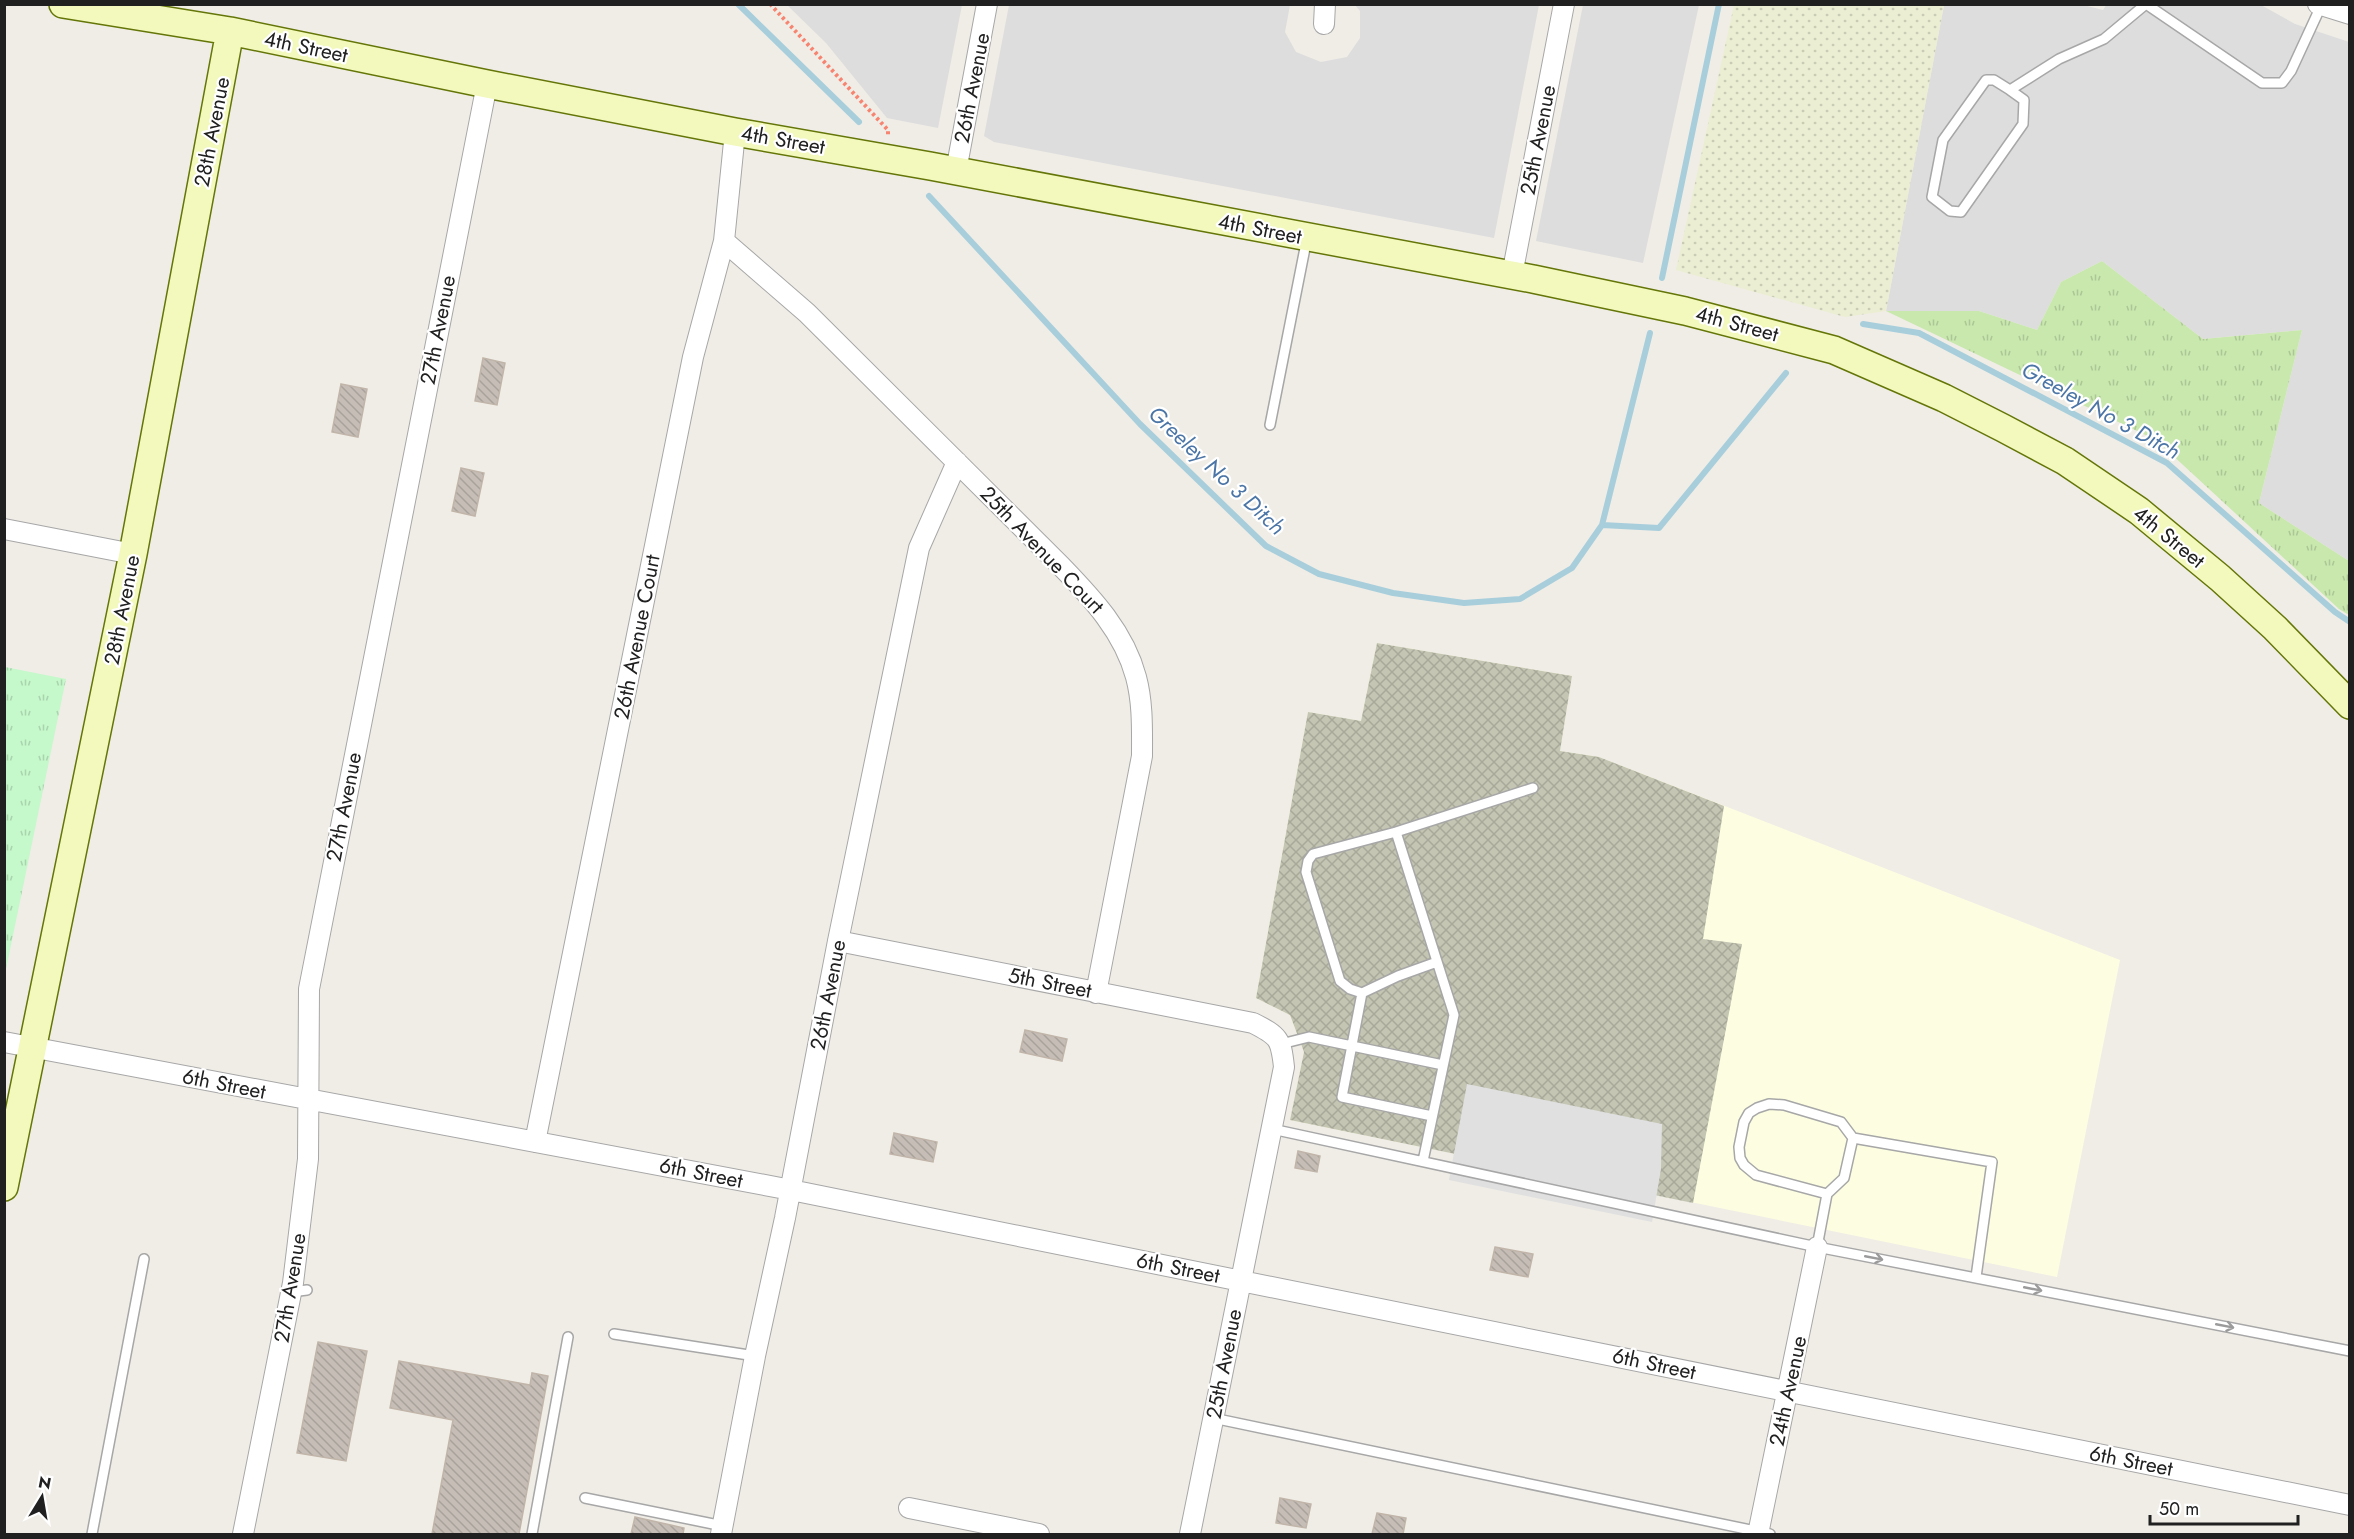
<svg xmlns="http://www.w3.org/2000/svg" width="2354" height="1539" font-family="Jost,sans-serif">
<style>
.residential{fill:#dedddd}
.education{fill:#fdfee1}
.construction{fill:url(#construction-cross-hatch)}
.farmland{fill:url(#farmland-dots)}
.grass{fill:url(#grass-tufts)}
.park{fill:url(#park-tufts)}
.parking{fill:#e0e0e0}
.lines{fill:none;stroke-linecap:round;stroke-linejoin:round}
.stream{stroke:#a8cedc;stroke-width:6}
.building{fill:url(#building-back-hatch);stroke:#c1b5a9;stroke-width:1.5}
.lane-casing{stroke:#a7a7a7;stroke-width:12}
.street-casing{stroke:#a7a7a7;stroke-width:22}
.secondary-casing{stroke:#657608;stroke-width:30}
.path{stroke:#f68471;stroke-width:4;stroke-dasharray:3 3;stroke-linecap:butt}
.lane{stroke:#fff;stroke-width:9}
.street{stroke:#fff;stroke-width:20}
.secondary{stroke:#f3f8bc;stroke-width:27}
.oneway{stroke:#9b9b9b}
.labels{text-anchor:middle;stroke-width:4.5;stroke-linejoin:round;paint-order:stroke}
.street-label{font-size:21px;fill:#202020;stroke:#fff}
.water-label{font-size:22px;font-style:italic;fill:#4b75a6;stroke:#fff}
</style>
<defs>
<pattern id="construction-cross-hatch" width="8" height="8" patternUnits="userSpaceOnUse" patternTransform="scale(1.5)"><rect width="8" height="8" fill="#c4c5b2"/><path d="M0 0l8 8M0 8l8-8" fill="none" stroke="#a8a999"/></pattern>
<pattern id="farmland-dots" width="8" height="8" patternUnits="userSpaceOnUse" patternTransform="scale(1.5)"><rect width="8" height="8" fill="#ebeed2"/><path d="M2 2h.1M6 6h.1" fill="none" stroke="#c9ccb4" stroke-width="1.8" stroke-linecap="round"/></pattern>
<pattern id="grass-tufts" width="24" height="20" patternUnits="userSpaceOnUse" patternTransform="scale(1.5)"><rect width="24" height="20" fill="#c8e8ae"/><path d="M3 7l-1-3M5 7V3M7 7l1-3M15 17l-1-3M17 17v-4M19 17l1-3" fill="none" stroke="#acc795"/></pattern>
<pattern id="park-tufts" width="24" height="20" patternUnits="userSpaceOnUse" patternTransform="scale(1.5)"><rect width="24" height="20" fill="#c5f8cb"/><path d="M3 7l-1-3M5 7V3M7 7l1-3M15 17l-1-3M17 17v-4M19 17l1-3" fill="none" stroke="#a9d4ae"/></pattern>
<pattern id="building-back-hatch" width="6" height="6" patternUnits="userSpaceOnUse" patternTransform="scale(1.5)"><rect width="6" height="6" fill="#c5bdb6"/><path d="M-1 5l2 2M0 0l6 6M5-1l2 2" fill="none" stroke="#a9a29c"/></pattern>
</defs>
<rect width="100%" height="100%" fill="#f0ede6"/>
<path class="residential" d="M2079,4l24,6 4,-6 154,1 34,19 54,18v519l-90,-58 43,-173 -99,9 -101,-78 -41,21 -24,48 -58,-19h-93l58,-306z
M787,5h175l-24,123 -51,-10 -61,-75z
M1009,5h281l-5,27 11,20 25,10 26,-5 13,-19v-27l-5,-6h184l-45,233 -500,-96 -10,-6z
M1583,5h116l-56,258 -107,-22z"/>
<path class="education" d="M1377,643l195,33 -12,75 39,6 521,203 -63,317 -767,-157 14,-68 -14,-37 -34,-17 52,-286 53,9z"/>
<path class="construction" d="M1377,643l195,33 -12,75 39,6 125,49 -21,133 39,5 -49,259 -403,-83 14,-68 -14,-37 -34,-17 52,-286 53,9z"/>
<path class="farmland" d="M1734,5h210l-58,306 -41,6 -169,-47z"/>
<path class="grass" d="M2102,261l101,78 99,-9 -43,173 90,58v54l-10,-6 -183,-169 -270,-129h93l58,19 24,-48z"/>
<path class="park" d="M5,667l61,12 -61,295 -1,-307z"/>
<path class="parking" d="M1467,1084l195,40 -1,45 -9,53 -203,-42z"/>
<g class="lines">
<path class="stream" d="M738,4l121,118
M929,196l211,228 126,122 53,28 74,19 71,10 56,-4 52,-31 30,-43 57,3 127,-155
M1662,278l57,-274
M1863,324l56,9 248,130 168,149 15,10
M1602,525l48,-192"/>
</g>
<path class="building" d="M483,358l22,5 -8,42 -22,-4z
M341,384l26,5 -9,48 -26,-5z
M461,468l23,5 -9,43 -23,-5z
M1025,1030l42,9 -5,22 -42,-9z
M894,1133l43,9 -4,20 -43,-8z
M1298,1151l22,5 -3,16 -22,-4z
M1495,1247l38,7 -5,23 -38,-7z
M318,1342l49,9 -21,110 -49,-8z
M399,1361l131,24 2,-12 16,3 -29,158h-87l21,-114 -63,-12z
M1280,1498l31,6 -5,24 -30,-5z
M1377,1513l29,5 -3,16h-31z
M635,1517l49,11 -1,6h-52z"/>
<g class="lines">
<g class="lane-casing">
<path id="lane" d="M2010,90l14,10 -1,24 -62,88 -11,-1 -18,-14 11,-57 43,-60h8l16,10 49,-31 45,-20 42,-35 116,79h20l9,-12 30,-65
M1270,425l37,-187
M1396,832l-83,22 -5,7 -2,11 34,109 10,8 12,4 36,-17 39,-14
M1362,993l-20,104 90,19
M1281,1044l28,-7 134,28
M1272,1129l545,118 533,104
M1423,1161l31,-146 -58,-183 137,-44
M1827,1194l-71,-19 -12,-10 -4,-7 -1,-11 5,-25 5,-9 8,-5 12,-4 15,1 57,17 12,16
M1817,1247l10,-53 17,-16 9,-40 139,24 -16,115
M291,1292l16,-2
M614,1334l141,22
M1213,1418l557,116
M585,1498l138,28
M92,1534l52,-275
M532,1534l36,-197"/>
</g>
<g class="street-casing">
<path id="street" d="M2318,4l32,10
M1324,24l1,-20
M956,171l31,-167
M724,241l83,72 254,253c31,32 63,66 75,111 7,26 6,53 6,79l-46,237
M1512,275l52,-271
M4,529l129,25
M838,941l415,82c26,13 28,16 31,44l-94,467
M4,1042l787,148 1559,315
M535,1142l158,-785 31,-116 11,-109
M909,1508l130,26
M243,1534l50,-251 15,-124 1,-170 178,-905
M721,1534l34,-178 30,-138 53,-277 81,-393 38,-86
M1758,1534l59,-287"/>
</g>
<g class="secondary-casing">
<path id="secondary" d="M63,4l167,27 257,53 248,48 195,34 603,113 152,32 149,39 110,48 59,30 62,33 74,50 81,67 55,50 75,77
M4,1187l129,-633 97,-523"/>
</g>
<path class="path" d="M770,4l118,126v7"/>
<use href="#lane" class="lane"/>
<use href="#street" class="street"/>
<use href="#secondary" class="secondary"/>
</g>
<defs><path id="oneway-shaft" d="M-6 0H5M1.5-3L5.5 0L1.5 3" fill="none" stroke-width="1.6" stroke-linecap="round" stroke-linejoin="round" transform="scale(1.5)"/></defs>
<g class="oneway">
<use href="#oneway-shaft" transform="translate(1874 1258) rotate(11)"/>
<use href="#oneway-shaft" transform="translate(2033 1289) rotate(11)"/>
<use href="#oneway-shaft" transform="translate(2225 1326) rotate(11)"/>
</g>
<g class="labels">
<g class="street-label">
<text transform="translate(306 47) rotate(12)" y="7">4th Street</text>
<text transform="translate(972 88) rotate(-79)" y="7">26th Avenue</text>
<text transform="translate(212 132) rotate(-79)" y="7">28th Avenue</text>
<text transform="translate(783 140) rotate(10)" y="7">4th Street</text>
<text transform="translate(1538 140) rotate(-79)" y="7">25th Avenue</text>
<text transform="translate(1260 229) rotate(11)" y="7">4th Street</text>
<text transform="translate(1737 324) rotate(15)" y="7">4th Street</text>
<text transform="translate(438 330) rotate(-79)" y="7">27th Avenue</text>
<text transform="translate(2169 537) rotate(39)" y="7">4th Street</text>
<text transform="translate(1042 550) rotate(46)" y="7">25th Avenue Court</text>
<text transform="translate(122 610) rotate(-79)" y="7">28th Avenue</text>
<text transform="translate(637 637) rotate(-79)" y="7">26th Avenue Court</text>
<text transform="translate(344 807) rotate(-79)" y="7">27th Avenue</text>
<text transform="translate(1050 983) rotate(11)" y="7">5th Street</text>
<text transform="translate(828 995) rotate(-79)" y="7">26th Avenue</text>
<text transform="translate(224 1084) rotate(11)" y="7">6th Street</text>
<text transform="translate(701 1173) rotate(11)" y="7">6th Street</text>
<text transform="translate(1178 1268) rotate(11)" y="7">6th Street</text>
<text transform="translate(290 1288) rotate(-81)" y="7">27th Avenue</text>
<text transform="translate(1224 1364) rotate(-79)" y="7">25th Avenue</text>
<text transform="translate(1654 1364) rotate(12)" y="7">6th Street</text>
<text transform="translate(1788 1391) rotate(-78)" y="7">24th Avenue</text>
<text transform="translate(2131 1461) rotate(11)" y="7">6th Street</text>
</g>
<g class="water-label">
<text transform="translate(2101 410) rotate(29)" y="8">Greeley No 3 Ditch</text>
<text transform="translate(1217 470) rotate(43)" y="8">Greeley No 3 Ditch</text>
</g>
</g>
<rect width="2354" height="1539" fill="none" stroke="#202020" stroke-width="12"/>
<g transform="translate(42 1497) rotate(11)" stroke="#ffffff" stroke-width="4.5" paint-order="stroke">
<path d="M0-4.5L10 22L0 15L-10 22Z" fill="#202020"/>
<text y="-9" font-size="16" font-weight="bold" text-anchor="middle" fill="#202020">N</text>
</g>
<path d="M2150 1515v9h148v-9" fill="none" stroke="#202020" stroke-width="3"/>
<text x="2159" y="1515" font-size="18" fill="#202020" stroke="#ffffff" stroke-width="4.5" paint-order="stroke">50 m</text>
</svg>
